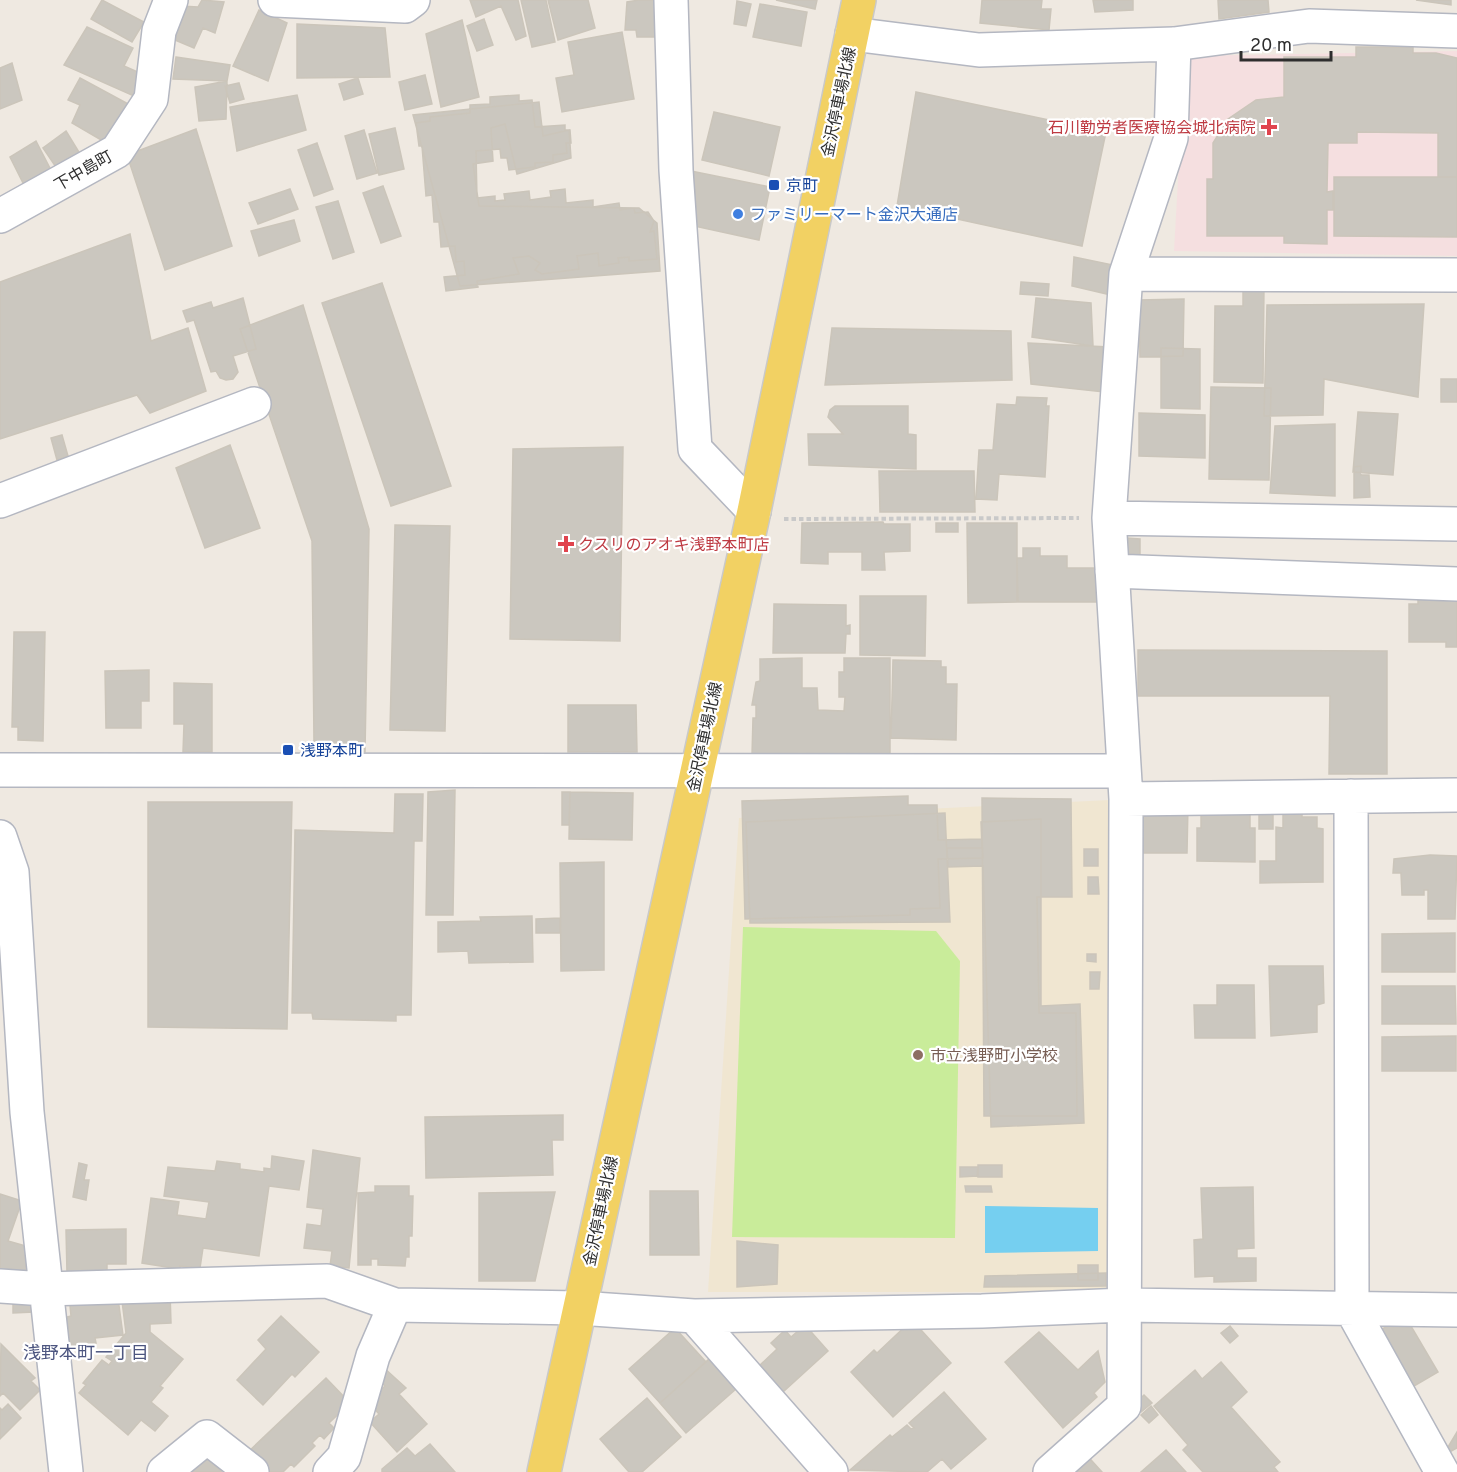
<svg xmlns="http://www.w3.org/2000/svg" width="1457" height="1472" font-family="Overpass,'Noto Sans JP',sans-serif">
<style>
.education{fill:#f0e6d1}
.medical{fill:#f5dfe0}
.pitch{fill:#c9ec9a}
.water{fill:#75cff0}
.building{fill:#cbc7bf;stroke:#cbc5ba;stroke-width:1.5}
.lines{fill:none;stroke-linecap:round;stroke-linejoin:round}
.minor-casing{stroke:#b4b7c1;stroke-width:36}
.major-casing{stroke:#c9c9c9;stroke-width:36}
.path{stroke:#c9c9c9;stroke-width:4;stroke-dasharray:4.5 3;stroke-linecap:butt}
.minor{stroke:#fff;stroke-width:33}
.major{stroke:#f2d163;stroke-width:33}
.health-dot{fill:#e0444e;stroke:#fff;stroke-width:2}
.transit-dot{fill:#1a4fb4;stroke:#fff;stroke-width:2}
.shop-dot{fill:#3f7fe0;stroke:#fff;stroke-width:2}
.education-dot{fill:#8d6e63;stroke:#fff;stroke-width:2}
.labels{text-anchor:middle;stroke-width:4.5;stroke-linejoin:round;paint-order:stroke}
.street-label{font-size:16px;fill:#2e2e2e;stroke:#fff}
.health-label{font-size:16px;fill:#be3a42;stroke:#fff;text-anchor:end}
.transit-label{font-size:16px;fill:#164399;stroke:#fff;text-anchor:start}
.shop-label{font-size:16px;fill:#366cbe;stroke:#fff;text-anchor:start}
.education-label{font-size:16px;fill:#785e54;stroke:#fff;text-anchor:start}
.neighbourhood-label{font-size:18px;fill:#4d5680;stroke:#fff}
</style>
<rect width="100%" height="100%" fill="#efe9e1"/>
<path class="education" d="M1110,800l3,492h-405l31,-474z"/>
<path class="medical" d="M1457,51v205l-283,-5 11,-195z"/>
<path class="pitch" d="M743,927l193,4 24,30 -5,277 -223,-1z"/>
<path class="water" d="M985,1206l113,2v43l-113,2z"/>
<path class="building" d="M102,0l42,22 -12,20 -41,-23z
M202,0l22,2 -9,31 -12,-5 -9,20 -19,-8 7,-34 16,1z
M470,0h48l8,36 -10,4 -15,-34 -25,11z
M521,0h25l9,42 -23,5z
M548,0h40l7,28 -37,12z
M639,0h17l-1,37h-18l-1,-7h-11l2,-28z
M776,0h41l-2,9z
M982,0h60l-1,9h10l-2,21 -69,-7z
M1093,0h40v10l-38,2z
M1218,0h50l1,12 -50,7z
M1416,0h35v5z
M737,1l14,3 -5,22 -12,-2z
M760,4l47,8 -6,34 -48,-9z
M259,10l28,13 -19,58 -35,-15z
M484,19l9,26 -16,6 -10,-25z
M462,20l17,77 -38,10 -15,-73z
M297,24l88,4 5,49 -93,1z
M87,27l46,21 -9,18 18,8 -8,22 -70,-31z
M622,32l12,67 -72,13 -6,-34 18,-3 -6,-33z
M1356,47h57v6h23l21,5v119h-19v-44l-81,-1v11h-29l-1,49 6,-1v19h-6v34l-43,-1v-7h-77v-57h6v-36l15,-24 28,-19 28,-3v-40h72z
M176,57l54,8 -3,16 -54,-2z
M12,63l10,37 -22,9v-41z
M425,75l7,29 -27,6 -6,-28z
M80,78l52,28 -24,38 -36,-21 8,-18 -12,-5z
M358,78l5,16 -19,6 -5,-16z
M227,81l-1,38 -27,2 -4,-34z
M239,83l5,16 -14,4 -5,-17z
M916,92l190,40 -24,114 -185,-40z
M297,95l9,35 -69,21 -7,-44z
M519,95v6l13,-1 3,27 30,-2v5h5l1,13h-5l1,10 -14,2v7l-18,1v4l-26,3 -2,-12h-6l-1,-9 -24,2 1,47 18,-2v5l10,-1 -1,-6 25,-3 1,9 21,-3 -1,-6 15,-2 1,14 27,-3v7l26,-4 1,7 14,-2 1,5 13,-1 6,9 -4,11 4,-1 3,28 -28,2v-4l-11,1 1,5 -20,3 -1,-13 -21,3 2,13 -37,5 -7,-4 5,-7 -11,-7 -16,2 6,16 -42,7 1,6 -32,4 -2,-14 21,-2 -1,-14 -8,1 -1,-16 -14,1 -2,-25h-5l-2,-27 -6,1 -4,-50h-3l-3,-23 14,-2v-4l40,-4v-8l20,-1v-7z
M539,102l4,34 26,-6 2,28 -54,16 -12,-50 -14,4 2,33 -20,3 6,42 160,2 18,15 3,48 -200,15 -47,-171z
M714,112l66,15 -11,49 -67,-16z
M395,128l9,41 -25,6 -10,-41z
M196,129l36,117 -67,24 -38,-115z
M364,130l13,43 -20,6 -12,-43z
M66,131l19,31 -23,14 -19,-28z
M36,141l18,35 -26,17 -18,-36z
M317,143l16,46 -19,7 -16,-46z
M691,171l79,16 -11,53 -65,-14z
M1334,177h123v60l-123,-1z
M383,186l18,50 -20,7 -18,-50z
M290,189l8,20 -40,15 -9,-21z
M338,201l16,51 -21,7 -17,-52z
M294,220l6,21 -41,15 -8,-25z
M130,234l21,107 37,-13 18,63 -56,22 -13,-18 -137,44v-157z
M1074,257l39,8 -2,30 -39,-9z
M1021,282l28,2 -1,12 -28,-2z
M382,283l69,203 -60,20 -69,-203z
M1243,285h21l-1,98 -49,-1 1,-76h28z
M243,298l13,51 -23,7 5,16 -5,7 -7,1 -6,-2 -4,-7 -5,1 -17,-52 -7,2 -4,-11 28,-9 2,6z
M1036,298l55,5 2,43 -61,-9z
M1184,299l-1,57 -43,1 -1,-57z
M1424,304l-6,93 -94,-18 -1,36 -59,1 3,-111z
M303,305l66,224 -4,223 -51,-8 -2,-203 -72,-212z
M832,328l179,3 1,49 -187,5z
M1028,343l81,4 -5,45 -73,-8z
M1161,348l39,1v60l-39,-1z
M1441,379h16v23h-16z
M1211,387l60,1 -2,92 -60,-1z
M1017,397l30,1 -1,8h3l-4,71 -46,-3 -2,26 -21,-1 3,-49h14l4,-46 19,1z
M835,406h73v28l8,1v34l-107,-4 -1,-31h35l-15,-17 2,-7z
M1358,412l40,2 -5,61 -40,-3z
M1139,413l66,2v43l-66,-2z
M1335,424v72l-65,-3 5,-67z
M62,435l6,21 -11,4 -6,-22z
M230,445l30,83 -55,20 -29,-80z
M623,447l-3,194 -110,-2 3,-190z
M1361,466v9h8l1,22 -16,1v-31z
M879,471h95l1,41h-95z
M883,522l1,2h26v27l-26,1 1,18h-23v-18h-34v12l-27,-1 1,-40z
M936,523h22v9h-22z
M967,523h50v79l-49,1z
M395,525l55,1 -5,205 -55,-1z
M1126,538l14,1v24l-14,-1z
M1023,548h17v8h27v12h37v34h-86l-1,-44h6z
M1418,592l39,4v51h-11v-5h-37v-38h9z
M860,596h66l-1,60 -65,-1z
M774,604l72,1v21l4,-1v9h-4l-1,19h-72z
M14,632h31l-2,109 -25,-1v-13h-6z
M1138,650l249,1v123h-58l1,-78h-192z
M802,658v30h15l1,22 26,1 1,-14h-6v-25h5v-14h46v96l-138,1 1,-37h3v-13h-4l4,-23 4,-1v-22z
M893,660l48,1v6h5v17h11l-1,56 -65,-2z
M149,670v31h-8v27h-35l-1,-57z
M174,683l38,1v68h-29l1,-28h-10z
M568,705h68l1,47h-69z
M455,790l-2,125h-27l2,-123z
M562,792h8l-1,33h-7z
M570,792l63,1 -1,47 -63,-1z
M395,794h28l-1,47h-8l-3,174h-15v6l-83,-2 -1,-6h-20l3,-183 99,3z
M908,796v9h29l1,35 44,-1 1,19 -45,1 2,49 -30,1v6l-165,4 -3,-118z
M982,798l89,1 1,98h-35l2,116h37l1,103h-93z
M148,802h144l-5,227 -139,-2z
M1142,804l46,1 -1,48h-44v-16h-14z
M1201,806l49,6v16h5v34l-58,-1v-33h4z
M1259,810l14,1v18h-14z
M1302,811v6h15v11l6,1v53l-63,1v-22h16v-34l7,1v-16z
M945,813l5,109 -200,1 -4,-101z
M1041,819v187l39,-2 4,119 -93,4 -8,-261 -35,1 -1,-19h35l-1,-26z
M1084,849h14v17h-14z
M1430,855l27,1 -2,63h-27v-29h-4v5h-22l-1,-22h-8l1,-14z
M604,862v108l-43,1 -1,-108z
M1088,877h10l1,17h-11z
M532,916l1,46 -64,1 -1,-12 -30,1v-30l43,-1 -1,-4z
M560,918v15h-24v-14z
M1455,933v39h-73v-38z
M1087,954h9v8l-9,-1z
M1269,966h54l1,37 -7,2v27l-46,4z
M1090,972h10l-1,17h-9z
M1217,985h37l1,53h-60l-1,-33h23z
M1382,986h73l1,38h-74z
M1456,1036v35h-74v-34z
M563,1115v25h-11l1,35 -127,3 -1,-61z
M313,1150l47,8 -11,110 -19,-2 2,-15 -28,-3 3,-24 14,2 2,-17 -16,-2z
M272,1156l32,5 -5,29 -30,-4 -10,70 -56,-8 -3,20 -20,-2v3l-38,-6 9,-65 28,4 -2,13 29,4 3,-17 -45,-6 4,-29 47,4 2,-10 23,3v5l24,3v-4l7,1z
M79,1163l8,2 -3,15h5l-3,20 -13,-3z
M978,1165h24v12h-24z
M960,1167h18l-1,9 -17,1z
M375,1186h34v10h4l-1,40h-3v21h-3l-1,9 -27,-1v-6h-7v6h-13v-72l17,-1z
M965,1186h26l1,6h-26z
M1253,1187l1,61 -17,1v9h19v23l-42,1v-6l-19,1 -1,-37 9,-1 -2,-51z
M650,1191h48l1,64h-49z
M555,1192l-20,89h-56v-88z
M0,1194l22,7 -14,40 18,5 3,29h-29z
M126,1229v35h-19v9h-40l-1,-43z
M737,1241l41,4 -1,39 -40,3z
M1078,1265h20v15h-20z
M1106,1273v13l-122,1 1,-11z
M117,1291l6,44 -28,3 1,5 -27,3 -2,-29 4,-1 -2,-21z
M33,1292l1,20 -21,1v-19z
M170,1292l1,31 -21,1v8l33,27 -23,27 3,2 -12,14 17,14 -13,15 -14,-11 -13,15 -49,-42 7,-8 -3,-2 19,-23 7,5 3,-4 -6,-4 20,-24 -5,-40z
M281,1316l38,36 -24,25 -3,-3 -29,31 -26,-25 29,-31 -8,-9z
M1405,1316l33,56 -29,17 -34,-56z
M912,1320l39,43 -58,54 -42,-45 23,-22 3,3z
M805,1325l23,26 -45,41 -24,-26 18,-17 -6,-6 14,-13 6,7z
M1230,1326l8,10 -8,7 -9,-10z
M675,1328l31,34 -46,41 -31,-34z
M1039,1332l39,38 20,-19 7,31 -11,11 3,4 -34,31 -58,-66z
M1,1344l34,34 -4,3 9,9 -20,20 -17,-17 -3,3z
M710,1358l26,31 -50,44 -26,-30z
M1221,1362l26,30 -16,15 49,55 -6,5 4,5h-75l-20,-22 5,-5 -34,-39 41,-36 7,9z
M383,1367l23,21 -7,6 28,30 -30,28 -27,-30 9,-8 -11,-12 17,-16 -10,-11z
M326,1378l24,25 -21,20 5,5 -10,11 -4,-4 -8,8 3,3 -21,21 -3,-3 -8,8h-18l-18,-19z
M944,1392l42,47 -35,30 -9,-10 -15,13 -77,-2 40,-35 2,2 15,-12 4,4 3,-1 -5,-5z
M1144,1395l8,8 -11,9 -7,-8z
M647,1398l34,39 -39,35h-13l-29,-33z
M8,1404l13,14 -21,21v-31l2,2z
M1151,1406l7,9 -9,8 -8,-8z
M1457,1432v16l-11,6 -1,-2z
M430,1444l25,28h-73v-3l25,-21 8,8z
M1082,1450l20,22h-44z
M1166,1450l20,22h-45z
M204,1455l18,17h-34z"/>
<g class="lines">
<g class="minor-casing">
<path id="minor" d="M275,0l130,6 8,-6
M671,0l5,170 19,279 59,62
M852,34l127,16 195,-6 135,-18 148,5
M0,216l117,-65 34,-52 8,-68 12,-31
M1126,274l331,1
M0,501l254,-97
M1109,518l348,6
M1112,571l345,13
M0,770l1123,1
M1351,796l1,514 90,162
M1126,799l331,-4
M0,837l12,35 15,240 39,360
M0,1286l45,3 282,-8 68,24 184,3 115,8 288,-5 143,-6 332,5
M694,1316l137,156
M164,1472l43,-35 45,35
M330,1472l14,-15 29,-101 22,-51
M1050,1472l74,-66 2,-607 -17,-281 17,-244 45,-136 3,-94"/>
</g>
<g class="major-casing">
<path id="major" d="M544,1472l210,-961 105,-511"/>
</g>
<path class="path" d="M784,519l295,-1"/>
<use href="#minor" class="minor"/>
<use href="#major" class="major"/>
</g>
<g class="health-dot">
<path d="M1266 118h6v6h6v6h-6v6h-6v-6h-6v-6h6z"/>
<path d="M563 535h6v6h6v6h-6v6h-6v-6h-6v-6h6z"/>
</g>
<g class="transit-dot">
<rect x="768" y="179" width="12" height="12" rx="3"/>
<rect x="282" y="744" width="12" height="12" rx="3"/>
</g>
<circle class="shop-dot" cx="738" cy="214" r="6"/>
<circle class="education-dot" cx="918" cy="1055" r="6"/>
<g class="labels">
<g class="street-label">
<text transform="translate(838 102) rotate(-78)" y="6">金沢停車場北線</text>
<text transform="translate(83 170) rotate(-30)" y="6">下中島町</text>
<text transform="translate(704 737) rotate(-78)" y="6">金沢停車場北線</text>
<text transform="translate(600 1211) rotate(-78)" y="6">金沢停車場北線</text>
</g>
<g class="health-label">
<text x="1256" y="133">石川勤労者医療協会城北病院</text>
<text x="578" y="550" text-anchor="start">クスリのアオキ浅野本町店</text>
</g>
<g class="transit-label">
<text x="786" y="191">京町</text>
<text x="300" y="756">浅野本町</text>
</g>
<g class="shop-label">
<text x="750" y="220">ファミリーマート金沢大通店</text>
</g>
<g class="education-label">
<text x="930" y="1061">市立浅野町小学校</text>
</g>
<g class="neighbourhood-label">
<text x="86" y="1359">浅野本町一丁目</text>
</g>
</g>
<path d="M1241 51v9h90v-9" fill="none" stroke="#2e2e2e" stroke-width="3"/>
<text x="1250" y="51" font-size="18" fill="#2e2e2e" stroke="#ffffff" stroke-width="4.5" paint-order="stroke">20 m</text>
</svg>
